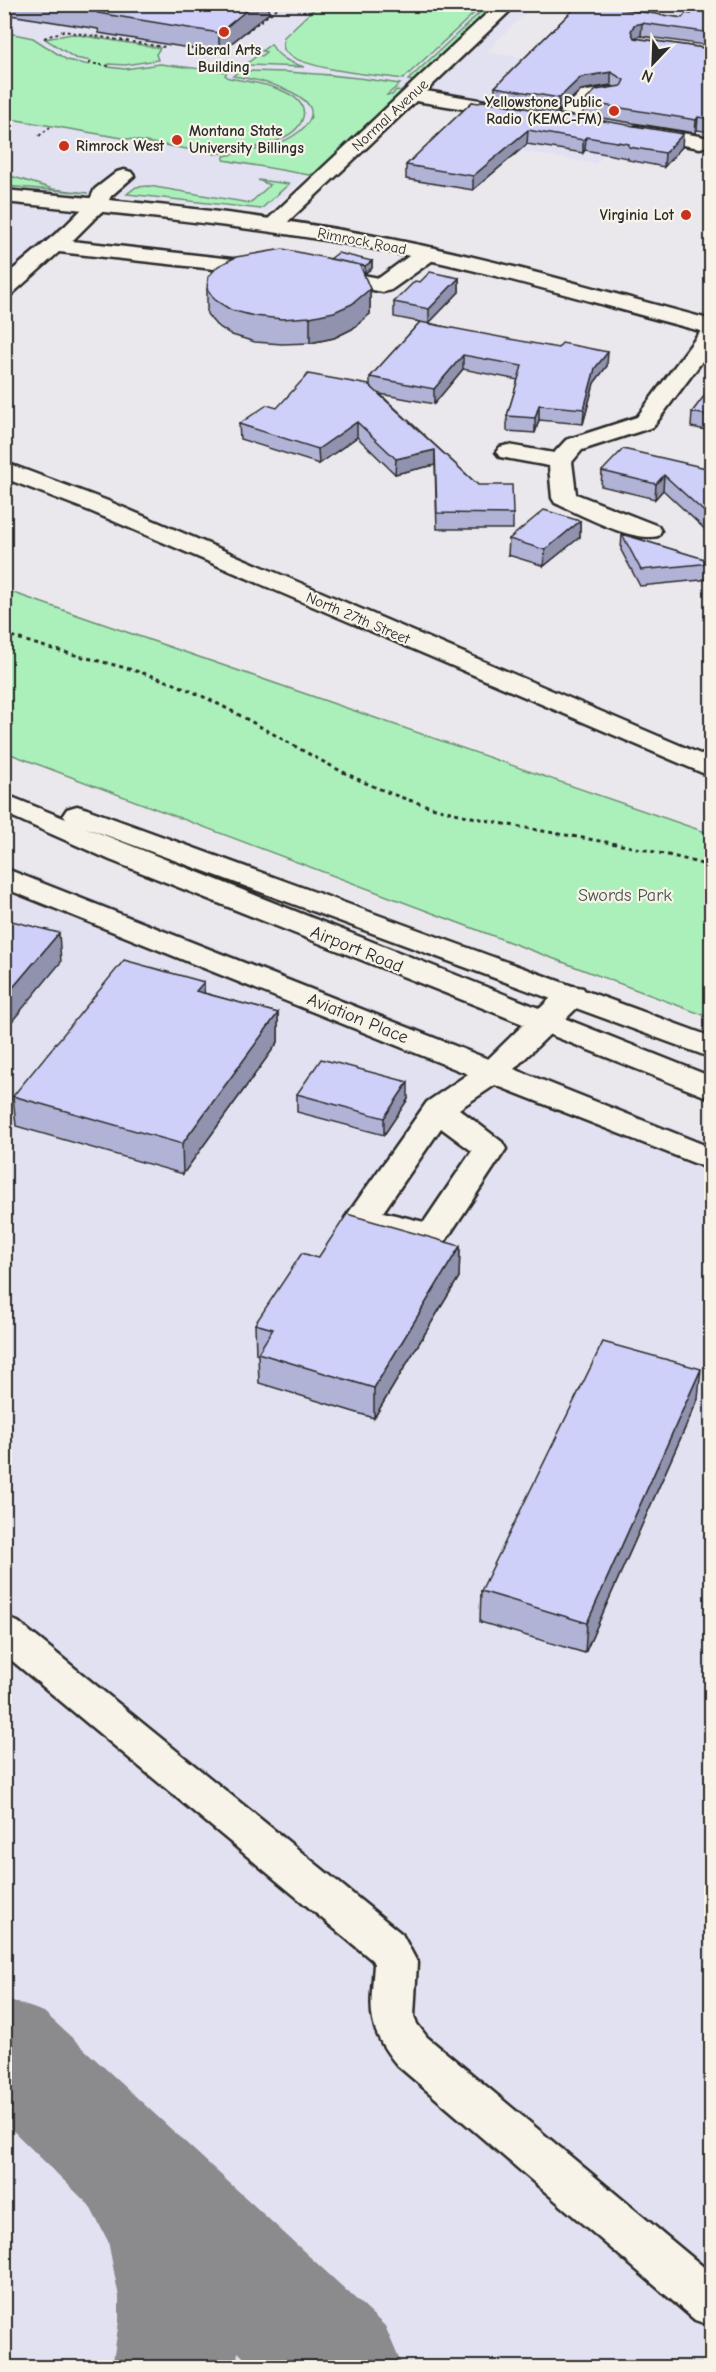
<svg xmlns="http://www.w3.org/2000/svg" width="716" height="2372" font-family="'Comic Neue',sans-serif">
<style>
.built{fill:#e2e1f1}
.green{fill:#abf0bb;stroke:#6b8e73;stroke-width:1.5}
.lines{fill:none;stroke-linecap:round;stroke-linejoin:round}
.taxiway{fill:#8b8a8c;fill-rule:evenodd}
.minor-casing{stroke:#2b2b2b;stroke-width:5}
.major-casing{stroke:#2b2b2b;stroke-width:5}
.highway-casing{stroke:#2b2b2b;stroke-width:5}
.path-far1{stroke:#2b2b2b;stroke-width:2;stroke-dasharray:3 3;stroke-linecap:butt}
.path{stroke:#2b2b2b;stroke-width:3;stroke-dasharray:4 4;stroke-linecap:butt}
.minor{fill:#f7f3e8;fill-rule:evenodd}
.major{fill:#f7f3e8;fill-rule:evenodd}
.highway{fill:#f7f3e8;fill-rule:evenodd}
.wall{fill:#b1b3d6;stroke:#2b2b2b;stroke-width:1.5}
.shaded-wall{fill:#9092ae;stroke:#2b2b2b;stroke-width:1.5}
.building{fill:#ced0f9;stroke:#2b2b2b;stroke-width:1.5}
.poi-dot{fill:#c8321e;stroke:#f7f3e8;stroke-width:2}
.labels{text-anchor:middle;stroke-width:4.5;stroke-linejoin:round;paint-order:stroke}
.far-poi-label{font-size:15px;font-weight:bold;fill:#2b2b2b;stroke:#f7f3e8;text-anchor:end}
.far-street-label{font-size:15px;fill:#2b2b2b;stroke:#f7f3e8}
.park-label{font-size:18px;fill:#455248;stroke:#f7f3e8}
.street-label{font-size:18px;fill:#2b2b2b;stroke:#f7f3e8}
</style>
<rect width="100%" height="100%" fill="#ebe8ed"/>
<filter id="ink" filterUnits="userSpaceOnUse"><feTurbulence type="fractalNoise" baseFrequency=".0167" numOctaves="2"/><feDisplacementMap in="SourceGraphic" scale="12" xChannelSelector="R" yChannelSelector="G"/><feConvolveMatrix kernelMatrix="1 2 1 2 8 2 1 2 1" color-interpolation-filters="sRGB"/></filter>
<g filter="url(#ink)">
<path class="built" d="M5,5h529l-48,47 119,18 76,26 -56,34 -29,34 -90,-15 32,-33 -126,-21 -46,30 -99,87 -173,-18 -9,23 -80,72z
M601,5h110v17l-92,-15z
M4,863l707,280v1224h-706z"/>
<path class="green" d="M489,4l6,1 -81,76 -6,-1z
M318,5h165l-80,74c-27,-4 -95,-9 -115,-25 -6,-4 -5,-10 -4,-17z
M4,32l29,6 34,22 22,5 2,-4 -16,-3 -30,-19 27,-5 88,14 -4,6 2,6 -33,5 -16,-1 -1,3 17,2 35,-5 67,8 -2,3 4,3c18,3 81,11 74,39 -3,13 -16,19 -26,24 -20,8 -43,10 -63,13l-10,-6 -17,1 -182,-31z
M271,44c7,13 17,18 33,23l-59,-2 13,-10 4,1 4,-4 -4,-1z
M239,71c54,0 107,4 161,13l-13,11h5l4,-5 6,1 -86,82 -7,2 -85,-15v-4c24,-5 56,-8 76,-25 42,-35 -46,-52 -67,-55z
M4,174l49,15 35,4 -83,-7z
M258,180l31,4 -28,25 -134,-15 9,-7 13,-1 101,17 20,-18z
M5,590l706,244v184l-706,-266z"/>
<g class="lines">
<path class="taxiway" d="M4,1998l40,14 341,314 18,42h-149l-16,-16 -2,16h-124l7,-47v-24l-11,-56 -19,-36 -85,-83z"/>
<g class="minor-casing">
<path id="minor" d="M497,4h20l-91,87 95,16 3,4 -3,4 -7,2 -98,-16 -136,128h-14l-3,-4 3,-4z
M611,87l10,6 -3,4 -24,4 -24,23h-14l-3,-4 28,-28z
M638,126l62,10 7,2 3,4 -3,4 -7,2 -69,-12 -3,-4 3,-4z
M124,170l7,2 3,4 -23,20 -7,13 -32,32 160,18h44l3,5 -3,5 -44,2 -173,-19 -47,42 -8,1v-18l61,-51 23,-23 7,-14 22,-17z
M428,247l8,1 3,5 -3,5 -45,32 -8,2 -66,-13 -3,-5 3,-5 8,-1 54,10 41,-30z
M712,325v23l-59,79 -71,23 -10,12 4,32 82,32 3,5 -3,5c-25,7 -78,-22 -103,-33l-3,-5 -3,-32 -49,-9 -4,-5 4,-5 8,-2 46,8 12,-13 71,-23 67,-90z
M4,868l484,191 73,-71 11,-2 11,2 4,7 -4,7 -69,67 198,79v22l-217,-85 -36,24 43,33 4,7 -62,94 -12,3 -82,-20 -5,-8 82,-116 41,-28 -464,-186zM441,1128l31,23 -48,71 -41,-10z
M4,1617l14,5 384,312 15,28 -3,54 3,8 10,13 285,237v52l-17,-6 -298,-255c-32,-39 -26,-55 -23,-101l-2,-4 -368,-306z"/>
</g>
<g class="major-casing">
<path id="major" d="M4,190c131,12 262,24 391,50 107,21 211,52 317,80v14c-106,-27 -210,-60 -317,-81 -129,-26 -260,-38 -391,-51z
M4,462l104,39 604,258v18l-622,-266 -86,-33z"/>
</g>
<g class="highway-casing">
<path id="highway" d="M4,794l62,25 -3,-4 4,-6 10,-3 10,3 625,228v21l-628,-231 628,250v22l-602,-239 -106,-47z"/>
</g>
<path class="path-far1" d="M246,32l37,-28
M44,38l19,-7 100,16 5,-4
M88,63l21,3
M39,136l11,-9"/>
<path class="path" d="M4,633c58,23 121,30 178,54 77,33 145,85 224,112 99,33 206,37 306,68"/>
<use href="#minor" class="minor"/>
<use href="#major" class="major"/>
<use href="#highway" class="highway"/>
</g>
<path class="wall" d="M4,4h265v9l-50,40 -120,-20 -1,-4 -94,-15z
M579,4h49v6l54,8 29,-14v42l-70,-10 -7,2 77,11v83l-14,-2 -2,3 -112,-18 1,-13 30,-15 -3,-2 -30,5 -23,21 -63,-11v-13z
M472,102l210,45 -18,20 -36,-7v-2l-43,-8 -2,3 -56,-9 -54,46 -67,-11v-14z
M330,259l42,2v7l-7,5h-2l7,16v25l-18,15 -18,9 -24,5 -28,1 -27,-2 -23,-7 -16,-10 -9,-11v-25z
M459,278v14l-30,31 178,43 -13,17 -11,41 -44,-4 -4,13 -28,-2v-15l11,-36 -55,-11 -29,35 -54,-10 98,91 35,29v15h-76l-2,-64 -40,9 -38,-37 -38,27 -79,-25 -1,-15 38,-16 93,-23v-8l50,-55 -26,-5v-15l26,-20z
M711,388v43l-20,-4 1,-15z
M602,471l109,3v61l-48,-45 -8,9 -54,-13z
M580,521v16l-36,29 -36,-11 1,-16z
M622,534l89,27v18l-71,7 -19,-36z
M204,982v11l74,20v29l-95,132 -167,-48 -3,-30z
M297,1094l111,5 -24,36 -87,-23z
M460,1246l-1,31 -85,141 -115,-35 -1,-28 -2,-1 -1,-30 63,-66z
M698,1399l-113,254 -105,-31 1,-31z"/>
<path class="shaded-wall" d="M254,4h15v9l-50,40v-20z
M627,4h1v11l-6,-6z
M642,23l-1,13 -8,2 -2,-7 3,-6z
M611,72v13l-30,5 -23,21 1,-13 22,-21z
M698,117l-1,13 -2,3 1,-13z
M528,130l-1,14 -54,46v-14z
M683,134l-1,13 -18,20 1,-14z
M586,137l-1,13 -2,3v-13z
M372,261v7l-7,5v-7z
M459,278v14l-30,31v-14z
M370,289v25l-18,15 -18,9 -24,5v-26z
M608,352l-1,14 -13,17 -11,41 1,-15 11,-41z
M463,355v14l-29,35v-15z
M539,405v15l-4,13v-15z
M357,422v15l-38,27 -1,-15z
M435,450v15l-40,9 1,-15z
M664,475l-1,15 -8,9 1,-15z
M580,521v16l-36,29 1,-16z
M59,933l2,29 -57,69v-33z
M204,982l1,29 -9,-20z
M278,1013v29l-95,132 -1,-30z
M408,1082v17l-24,36v-17z
M460,1246l-1,31 -85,141v-30z
M701,1369l-3,30 -113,254 2,-30z"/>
<path class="building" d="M69,4h185l-35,29 -121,-20 4,-3z
M579,4h48l-5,5 60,9 4,-5 5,1 10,-10h10v29l-69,-10 -8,2 -3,6 3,7 77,11v70l-13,-2 -2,3 -112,-18 12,-12 25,-4 3,-6 -13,-8 -30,5 -22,21 -64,-11z
M482,101l201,33 -18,19 -36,-6v-3l-43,-7 -3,3 -55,-10 -55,46 -67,-11 66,-63 7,1z
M283,249l77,16 10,24 -18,15 -18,8 -24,5 -28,2 -28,-3 -23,-6 -16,-10 -8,-11 1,-12 10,-11 18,-9z
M338,253l34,8 -7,5 -35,-7z
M430,272l29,6 -30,31 -35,-7 21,-21 5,1z
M420,322l138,26 4,-5 46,9 -13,16 -11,41 -45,-4 -4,13 -28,-2 15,-50 -59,-11 -29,34 -64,-12z
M308,374l61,11 109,100h34l1,29 -76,-1 -2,-63 -39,9 -39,-37 -39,27 -79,-25 28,-19 10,3z
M710,388h1v28l-19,-4z
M623,449l83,19 5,6v44l-47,-43 -8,9 -54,-13z
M544,510l36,11 -35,29 -36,-11z
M622,534l89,27v2l-70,7z
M4,919l55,14 -55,65z
M124,960l80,22 -8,9 82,22 -96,131 -169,-48z
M321,1059l87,23 -24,36 -87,-24z
M347,1214l113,32 -86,142 -116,-35 15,-24 -18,-5 47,-71 16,5z
M603,1342l98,27 -114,254 -106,-32z"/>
</g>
<g class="poi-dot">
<circle cx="224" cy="32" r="6"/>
<circle cx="614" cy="111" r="6"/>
<circle cx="177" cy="140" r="6"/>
<circle cx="64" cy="146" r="6"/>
<circle cx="686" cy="215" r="6"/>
</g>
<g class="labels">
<g class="far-poi-label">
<text x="224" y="55" text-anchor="middle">Liberal Arts<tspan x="224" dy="17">Building</tspan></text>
<text x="602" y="107">Yellowstone Public<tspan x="602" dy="17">Radio (KEMC-FM)</tspan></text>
<text x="189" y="136" text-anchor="start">Montana State<tspan x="189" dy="17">University Billings</tspan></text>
<text x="76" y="151" text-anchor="start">Rimrock West</text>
<text x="674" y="220">Virginia Lot</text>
</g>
<g class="far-street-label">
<text transform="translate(390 115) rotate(-43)" y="5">Normal Avenue</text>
<text transform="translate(362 241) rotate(11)" y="5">Rimrock Road</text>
<text transform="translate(358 618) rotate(23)" y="5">North 27th Street</text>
</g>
<g class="park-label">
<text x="625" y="901">Swords Park</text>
</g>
<g class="street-label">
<text transform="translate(357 949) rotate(22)" y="6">Airport Road</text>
<text transform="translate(358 1018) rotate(22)" y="6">Aviation Place</text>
</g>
</g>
<rect width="716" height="2372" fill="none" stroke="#f7f3e8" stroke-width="24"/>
<rect x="12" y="12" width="692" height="2348" fill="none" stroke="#2b2b2b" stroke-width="2" filter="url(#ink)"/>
<g transform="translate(653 63) rotate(203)" stroke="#f7f3e8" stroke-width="4.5" paint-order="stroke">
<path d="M0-4.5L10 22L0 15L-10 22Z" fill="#2b2b2b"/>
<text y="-9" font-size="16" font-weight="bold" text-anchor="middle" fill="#2b2b2b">N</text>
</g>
</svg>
